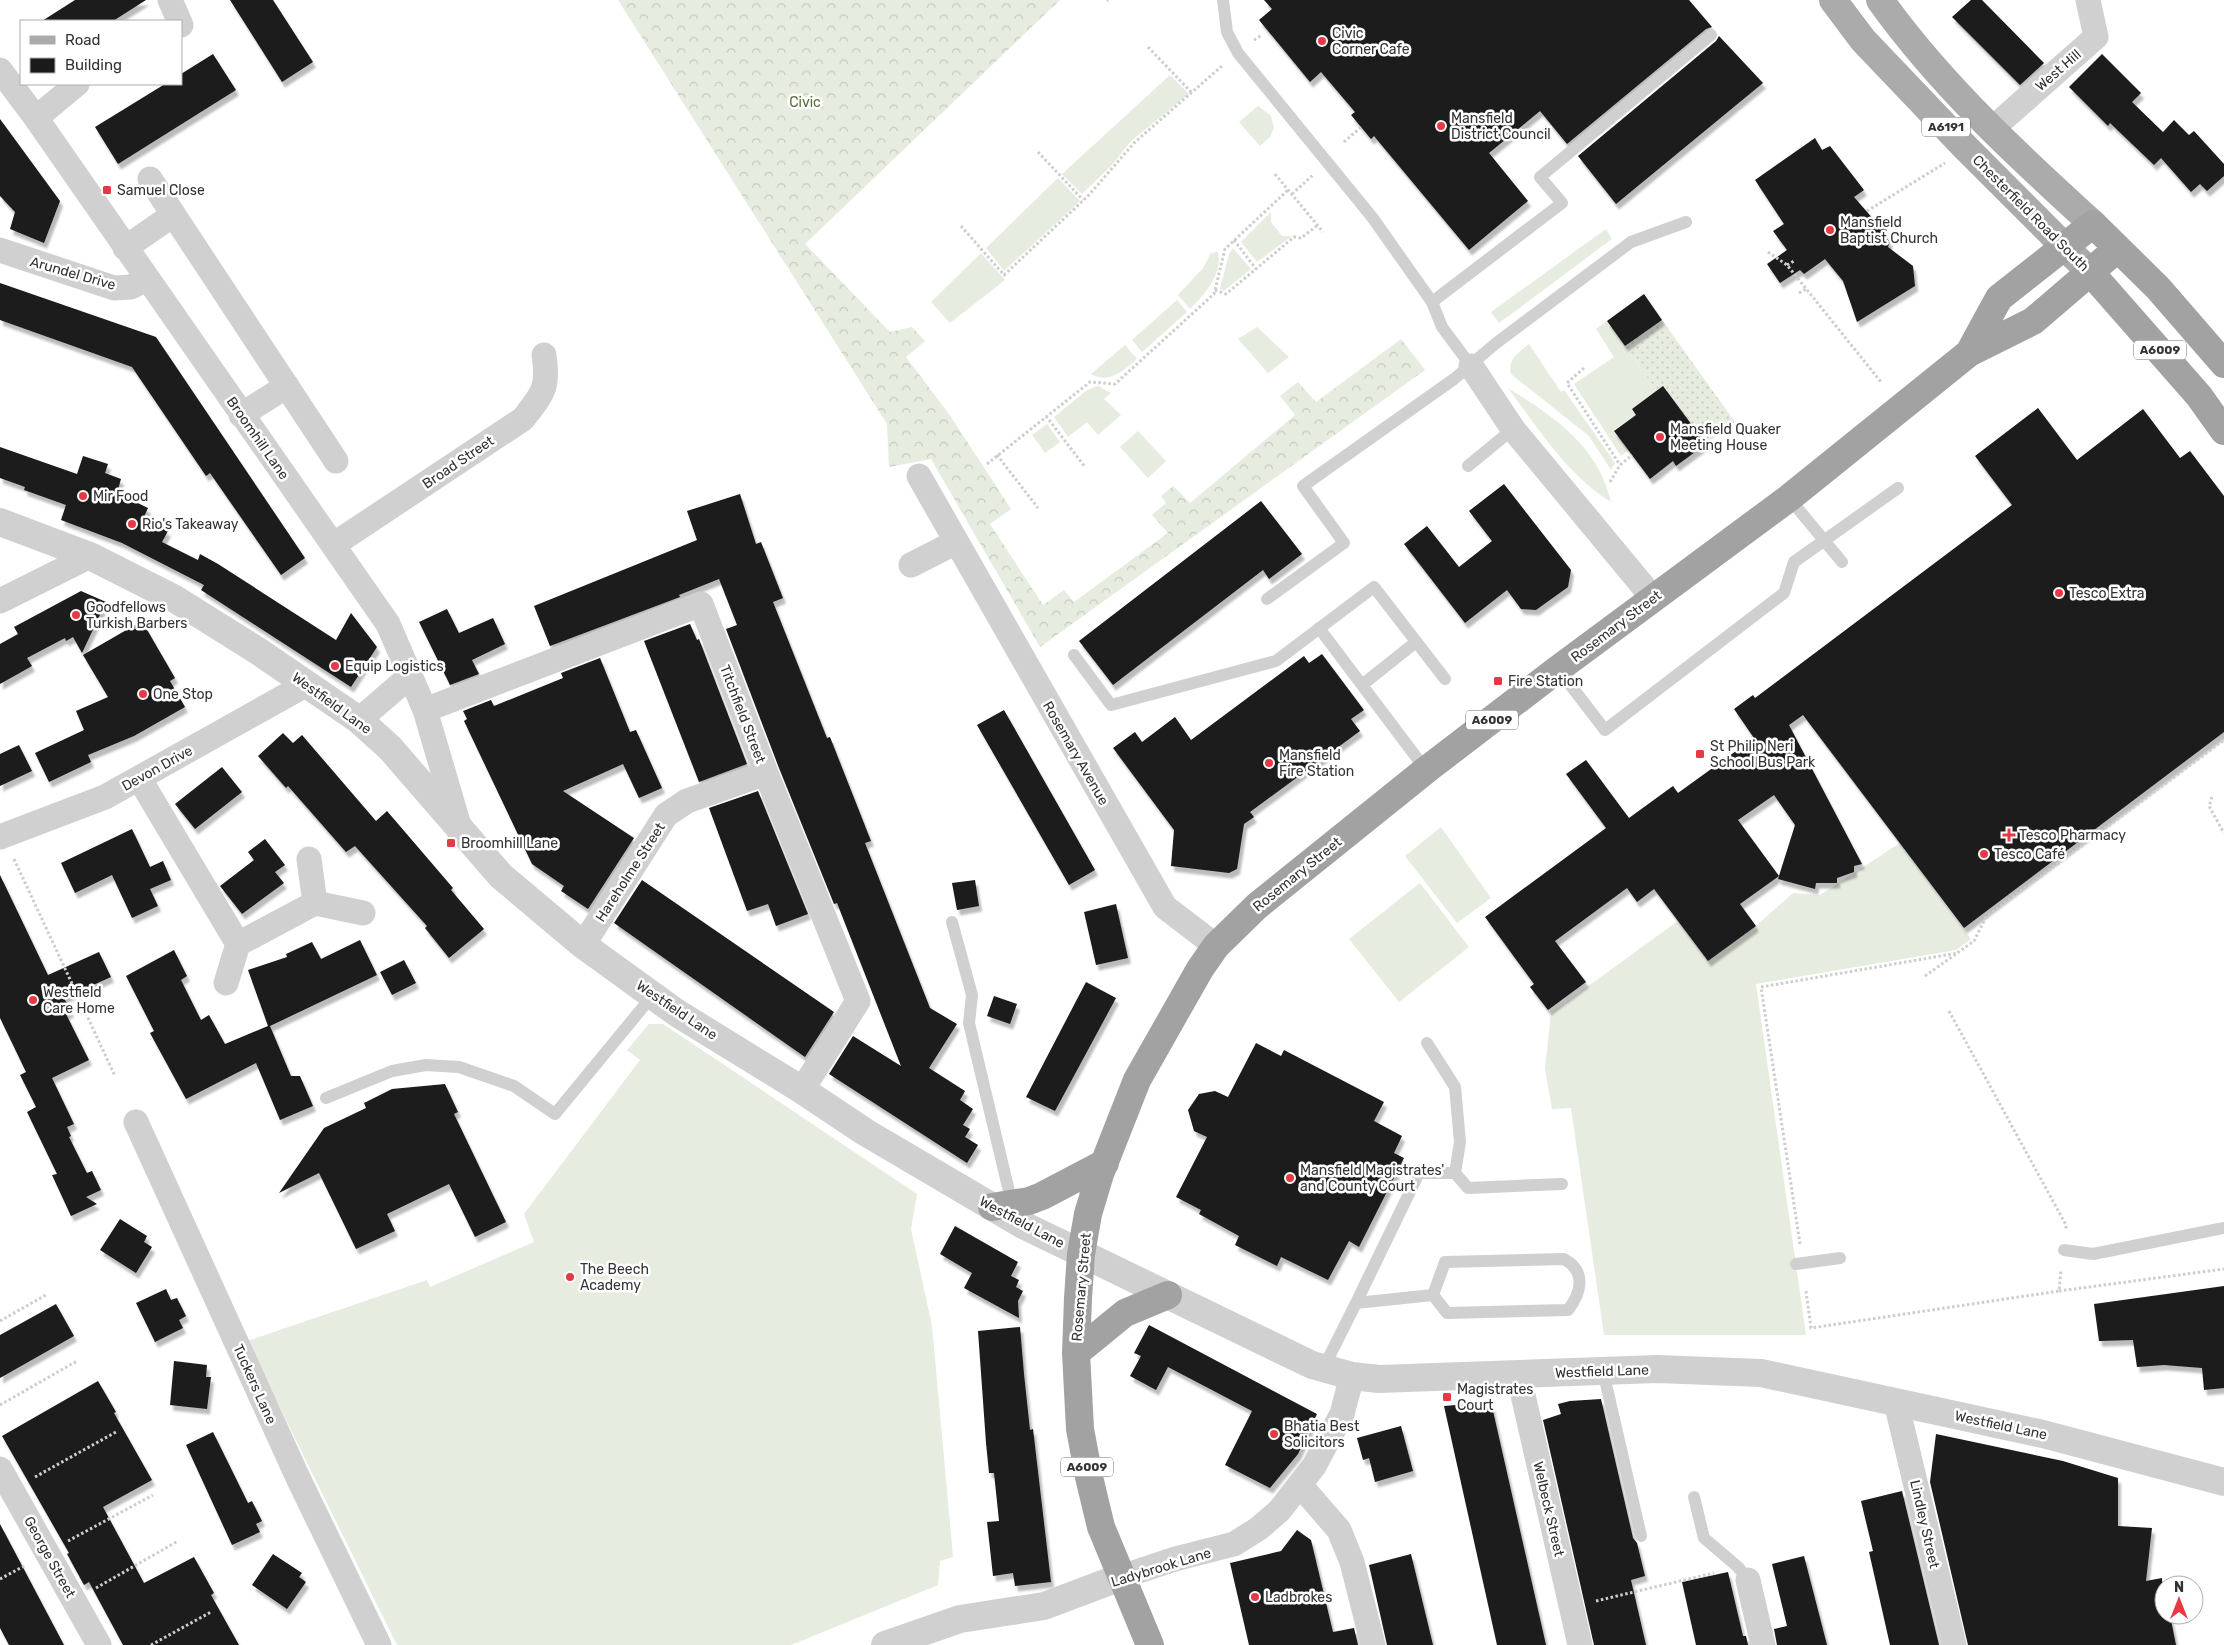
<svg xmlns="http://www.w3.org/2000/svg" width="2224" height="1645" font-family="Rubik,sans-serif">
<style>
.grass{fill:#e6ecdf}
.forest{fill:url(#forest-crowns)}
.garden{fill:url(#garden-dots)}
.building{fill:#1a1a1a;filter:url(#shadow)}
.lines{fill:none;stroke-linecap:round;stroke-linejoin:round}
.path{stroke:#cdcdcd;stroke-width:3;stroke-dasharray:2.5 2.5;stroke-linecap:butt}
.service{stroke:#d0d0d0;stroke-width:12}
.minor{stroke:#d0d0d0;stroke-width:25}
.tertiary{stroke:#d0d0d0;stroke-width:28}
.primary{stroke:#ababab;stroke-width:28}
.trunk{stroke:#a2a2a2;stroke-width:28}
.poi-dot{fill:#e63946;stroke:#fff;stroke-width:2}
.labels{text-anchor:middle;stroke-width:5;stroke-linejoin:round;paint-order:stroke}
.shield{fill:#fff;stroke:#707070;stroke-width:1}
.shield-label{font-size:12px;font-weight:bold;fill:#333}
.poi-label{font-size:14px;fill:#333;stroke:#fff;text-anchor:start}
.street-label{font-size:14px;fill:#333;stroke:#fff}
.park-label{font-size:14px;fill:#56703f;stroke:#fff}
</style>
<defs>
<pattern id="forest-crowns" width="20" height="18" patternUnits="userSpaceOnUse" patternTransform="scale(1.25)"><rect width="20" height="18" fill="#e6ecdf"/><path d="M2 6a3 3 0 1 1 6 0M12 15a3 3 0 1 1 6 0" fill="none" stroke="#c6cbc0"/></pattern>
<pattern id="garden-dots" width="8" height="8" patternUnits="userSpaceOnUse" patternTransform="scale(1.25)"><rect width="8" height="8" fill="#e6ecdf"/><path d="M2 2h.1M6 6h.1" fill="none" stroke="#c6cbc0" stroke-width="1.8" stroke-linecap="round"/></pattern>
<filter id="shadow"><feDropShadow dx="3" dy="5.5" stdDeviation="1" flood-color="#0004"/></filter>
</defs>
<rect width="100%" height="100%" fill="#fff"/>
<path class="grass" d="M1170,75l19,19 -58,47 -19,24 -30,29 -20,-20z
M1258,106l13,10 3,12 -4,9 -10,9 -21,-24z
M1058,178l22,23 -76,70 -18,-23z
M1271,212v10l11,14h10l-35,26 -16,-20z
M1606,229l6,10 -113,84 -8,-11z
M1233,248l18,21 -27,22 -4,-2 9,-35z
M1218,252c5,22 -13,42 -28,57l-12,-14 25,-27 8,-15z
M981,253l24,27 -55,43 -19,-21z
M1177,300l10,12 -45,40 -10,-12z
M1607,321l50,70 -25,18 4,6 -22,15 15,20 -8,6 -47,-72 40,-27 -18,-28z
M1257,327l32,30 -21,16 -30,-34z
M1529,344l32,48 3,-2 51,73 -4,7 -22,-34 -78,-62c-4,-14 8,-22 18,-30z
M1125,345l12,14c-13,11 -28,26 -46,15z
M1098,386l13,7 -7,6 17,16 -23,20 -11,-13 -19,15 -14,-20 33,-27z
M1508,388c46,29 90,57 103,114 -43,-26 -73,-74 -103,-114z
M1047,424l13,18 -15,11 -13,-18z
M1138,431l28,30 -18,17 -28,-31z
M1441,827l50,71 -34,25 -52,-67z
M1900,843l71,96 -15,11 -200,34 50,351h-202l-33,-227 -19,1 -7,-40 6,-56 127,-92 30,40 48,-35 37,-33 27,2z
M1420,883l49,64 -70,55 -50,-63z
M649,1024h14l254,170 -6,35 21,97 21,231 -13,4 -2,24 -147,60h-394l-150,-304 180,-61 3,7 104,-45 -10,-28 116,-154 -13,-10z"/>
<path class="forest" d="M618,0h442l-255,244 85,88 22,-5 13,14 -19,16 43,57 62,95 -21,15 53,81 21,-15 10,12 94,-69 -16,-18 14,-12 -5,-7 12,-10 17,17 105,-88 -15,-19 18,-14 18,20 85,-63 24,31 -385,277 -109,-188 -42,8 -2,-43z"/>
<path class="garden" d="M1662,320l73,102 -29,22 -43,-57 -6,4 -32,-45z"/>
<path class="building" d="M75,0h71l-33,21h-71z
M230,0h43l40,62 -31,20z
M1264,0h425l23,27 -6,2 -139,115 -27,-33 -51,42 39,48 -59,49 -95,-114 -3,3 -20,-24 4,-3 -34,-40 -11,10 -51,-62 13,-11z
M1971,0h11l62,63 -24,22 -68,-68z
M1719,36l44,47 -147,121 -38,-48 138,-115z
M213,54l23,36 -118,74 -23,-37 70,-43h16v-10z
M2102,54l39,39 -9,9 31,30 11,-12 15,15 5,-4 30,33v12l-17,15 -7,-7 -9,8 -30,-34 -7,7 -44,-42 -2,3 -39,-39z
M0,119l60,82 -16,42 -34,-14 5,-17 -15,-16z
M1815,138l7,12 8,-4 34,44 -10,7 21,24 12,9 -5,5 8,6 -2,6 25,19 2,20 -58,36 -14,-41 -18,-22 -21,15 -4,-4 -20,13 -13,-19 20,-14 -14,-19 11,-7 -29,-44z
M0,283l156,54 149,221 -24,17 -71,-102 -4,3 -74,-109 -132,-47z
M1644,294l18,26 -37,26 -18,-25z
M1663,386l43,58 -30,22 -3,-5 -23,18 -36,-48 22,-16 -4,-6z
M2038,408l39,52 66,-51 37,49 10,-7 34,45v236l-260,196 -161,-213 -14,10 73,139 -8,2v6l-17,6v5h-21l-1,6 -37,-10 17,-54 -21,-30 -36,25 41,56 -39,28 16,22 -48,35 -54,-72 -17,13 -10,-14 -72,53 31,41 -38,28 -18,-23 4,-3 -49,-67 121,-89 -40,-54 20,-14 43,58 44,-32 5,7 76,-55 -20,-29 19,-14 2,3 257,-193 -37,-49z
M0,447l77,27 6,-18 25,8 -3,9 16,6 -4,14 31,15 -5,11 25,12 -6,11 36,18 2,-6 18,10 118,76 15,-27 26,34 -26,40 -150,-97 3,-5 -82,-42 -61,-23 5,-15 -42,-15 1,-3 -25,-9z
M1504,484l67,86 -3,17 -32,23 -15,-1 -14,-19 -42,33 -61,-79 23,-18 32,41 33,-26 -23,-30z
M740,494l16,50 5,-2 22,56 -10,4 54,136 3,-1 41,104 -6,2 65,165 27,16 -28,44 36,23 -5,9 13,9 -10,16 7,4 -5,8 13,8 -11,18 -138,-89 24,-38 48,30 -64,-163 -3,1 -55,-136 -53,-139 11,-4 -18,-46 -40,16 1,2 -130,49 -16,-40 163,-66 -10,-29z
M1261,501l41,53 -33,25 -6,-9 -150,115 -34,-44z
M81,591l25,11 -24,51 -9,-16 -7,4 -1,-3 -38,20 5,8 -32,18v-40l18,-10 -4,-7z
M447,609l12,24 34,-15 12,26 -33,16 7,14 -29,11 -31,-63z
M142,621l33,57 -5,3 15,26 -51,29 -46,19 3,7 -42,20 -14,-29 49,-23 -8,-19 32,-14 -25,-42z
M690,624l7,16 2,-1 48,125 -48,18 -55,-141z
M1322,654l42,56 -13,9 9,12 -110,81 4,5 -10,7 -7,45 -8,4 -58,-7 3,-36 -61,-82 22,-16 7,10 33,-25 16,23 113,-84 5,7z
M600,658l30,74 6,-2 26,58 -23,10 -16,-34 -60,27 71,47 -46,71 -27,-18 3,-5 -32,-22 -68,-143 3,-2 -4,-8 28,-11 3,6 69,-28 -2,-5z
M1004,710l91,160 -26,15 -92,-160z
M283,733l10,10 9,-8 74,86 11,-10 66,77 -2,2 33,39 -35,29 -24,-30 2,-2 -72,-80 -9,6 -58,-66 -2,2 -28,-32z
M19,745l13,26 -32,15v-32z
M222,767l20,25 -47,37 -20,-25z
M758,791l50,123 -32,12 -8,-22 -21,7 -38,-103z
M132,829l18,38 13,-6 8,19 -21,9 8,17 -26,12 -20,-43 -37,18 -14,-30z
M265,839l20,26 -10,7 9,11 -42,31 -22,-28 34,-26 -6,-8z
M0,875l48,100 51,-23 12,25 -47,21 7,14 -5,2 23,46 -37,18 22,46 -7,3 4,9 -2,1 18,36 5,-2 9,19 -15,7 11,7 -26,12 -19,-41 5,-1 -30,-62 9,-5 -16,-32 6,-3 -26,-54z
M642,880l192,132 -29,45 -191,-134z
M975,880l4,26 -22,4 -5,-27z
M1116,904l12,54 -32,7 -12,-53z
M360,940l17,35 -107,51 21,50h9l13,30 -33,14 -24,-57 -70,36 -36,-66 4,-2 -28,-55 48,-26 13,26 -6,4 20,40 8,-5 16,29 43,-18 -20,-56 39,-13 -1,-3 26,-12 9,17z
M404,960l12,23 -24,12 -12,-23z
M1086,982l30,16 -61,113 -29,-14z
M994,996l23,8 -7,20 -23,-8z
M1256,1043l25,13 3,-6 100,52 -10,19 28,15 -8,17 10,5 -45,89 -10,-6 -21,39 -47,-23 -4,9 -42,-21 4,-9 -40,-22 2,-4 -25,-13 31,-60 -13,-6 -6,-21 11,-16 16,-3 13,6z
M445,1084l13,28 -4,2 52,108 -31,15 -26,-53 -62,30 8,17 -39,18 -37,-76 -40,20 45,-65 42,-20 -2,-5 28,-14z
M120,1219l27,17 -3,6 8,5 -16,26 -36,-23z
M955,1226l63,36 -7,14 8,4 -3,7 7,4 -5,10 1,17 -55,-30 8,-15 -32,-19z
M2224,1286v102l-20,2 -2,-22 -38,-3 -27,2 -4,-27 -34,1 -5,-37z
M166,1289l5,11 6,-2 9,18 -7,4 4,8 -28,14 -19,-39z
M56,1304l18,32 -74,42v-43z
M1149,1325l168,89 -19,40 -28,34 -45,-23 27,-54 -84,-44 -12,23 -26,-14 11,-20 -7,-3z
M1020,1327l4,47 6,56 3,-1 18,153 -36,4 -2,-13 -20,3 -6,-54 12,-1 -5,-48h-5l-3,-30 -8,-112z
M174,1361l33,4 -1,12h5l-4,32 -37,-4z
M98,1381l18,31 -2,1 38,67 -49,27 41,76 50,-26 20,36 -3,2 28,50h-116l-34,-63 -5,3 -17,-31 2,-1 -67,-117z
M1601,1399l32,139 4,5 8,33 -14,4 15,65h-52l-51,-225 18,-6 -3,-10 12,-3z
M1491,1402l55,243h-49l-53,-239z
M1401,1426l12,45 -38,11 -6,-24 -6,2 -6,-22z
M213,1432l35,71 4,-2 10,20 -6,3 4,8 -28,13 -46,-100z
M1936,1434l127,27 55,17v48l34,2 -6,53 16,-3 2,37h6l6,30h-208l-38,-163z
M1902,1491l37,154h-49l-21,-93 4,-1 -12,-50z
M0,1524l64,121h-55l-9,-17z
M1297,1530l14,10 22,92 21,-4 4,17h-109l-19,-82 51,-12z
M273,1554l29,19 -3,4 7,5 -19,27 -35,-24z
M1411,1554l22,91h-46l-18,-80z
M1804,1556l23,89h-50l-3,-16 13,-3 -15,-62z
M1728,1572l15,64h3l2,9h-52l-14,-63z"/>
<g class="lines">
<path class="path" d="M1107,1l1,-1
M1254,40l8,-5
M1148,47l45,47
M1344,142l17,-15
M1038,152l45,48
M1275,174l48,58
M1292,194l21,-19
M1867,211l78,-48
M961,226l43,49 84,-79 46,-53 89,-78
M1234,240l22,29
M1768,252l19,13 94,117
M1787,265l7,-4
M1215,290l11,4 68,-57 7,1 17,-13
M1799,293l7,-4
M1584,368l-17,15 53,82
M1046,416l39,51
M997,455l41,53
M987,464l103,-82 25,2 99,-90 11,-45 63,-59
M1610,482l10,-17 12,-10
M2212,797l-3,9 15,27
M14,859l101,217
M1925,976l49,-35 12,-24 238,-177
M1949,1011l117,214v5
M1800,1244l-39,-257 197,-34
M1806,1291l5,37 248,-37 2,-21
M2059,1291l165,-22
M0,1321l46,-26
M0,1405l77,-44
M35,1477l81,-45
M68,1541l85,-46
M0,1579l26,-14
M96,1588l82,-47
M1596,1601l118,-28
M151,1645l60,-33"/>
<path class="service" d="M1223,0l4,32 11,21 134,164 60,85 10,25 29,39
M1432,302l130,-99 -22,-26 171,-142
M1468,466l45,-37
M1789,498l53,64
M1267,599l77,-56 -41,-57 151,-107 41,-35 136,-102 55,-20
M1319,628l107,142
M1074,655l37,50 165,-44 98,-74 71,92
M1558,669l47,61 179,-137 10,-31 104,-74
M1362,685l54,-43
M952,922l20,73 -3,28 43,181
M1427,1043l28,44 5,55 -5,31
M326,1098l66,-27 34,-6 33,2 55,19 41,28 98,-119
M2064,1250l29,4 131,-26
M1796,1264l44,-6
M1356,1303l63,-130h36l13,15 94,-4
M1323,1369l33,-66 77,-8 12,-33 119,-3c22,12 18,33 4,51l-121,3 -14,-18
M1603,1371l38,165
M1694,1497l10,41 34,29 10,13"/>
<path class="minor" d="M170,0l11,25
M0,70l36,48 352,506 37,86 35,119
M36,118l41,-34
M1993,128l103,-91 -8,-37
M150,179l186,282
M125,248l48,-33
M0,250l114,38 17,-1 15,-8
M1471,366l42,63 140,169
M241,415l46,-29
M919,476l246,431 51,39
M333,545l190,-126c20,-26 26,-31 21,-64
M911,565l45,-23
M0,601l90,-45
M425,710l276,-106 65,169 92,228 -56,89
M359,720l51,-44
M139,778l99,166 77,-41
M0,837l105,-40 202,-113
M309,859l6,44 48,10
M583,945l83,-130 21,-14 79,-28
M226,983l12,-39
M136,1122l163,358 80,165
M1518,1373l62,272
M1896,1402l58,243
M0,1469l99,176
M1300,1485l39,45 13,32 21,83
M1121,1577l54,-18 59,-15 24,-15 21,-18 35,-45 28,-52 10,-38
M1748,1580l15,65"/>
<path class="tertiary" d="M0,522l90,34 85,43 86,54 98,67 31,28 111,128 82,69 94,68 125,77 63,42 158,93 289,140 40,11 27,3 278,-10 104,4 282,61 181,48
M885,1645l75,-26 84,-13 77,-29"/>
<path class="primary" d="M1833,0l30,40 102,107 126,126
M1880,0c60,84 137,155 213,224"/>
<path class="trunk" d="M2091,273l108,123 25,35
M1969,353l30,-55 94,-74 65,64 66,76
M992,1207l37,-6 13,-5 63,-33
M1076,1353l49,-40 43,-18
M1150,1645l-49,-118 -12,-50 -9,-48 -4,-76 2,-55 3,-44 7,-40 12,-40 37,-94 63,-111 16,-23 41,-40 169,-136 132,-101 231,-171 180,-145 64,-32 84,-72"/>
</g>
<g class="poi-dot">
<circle cx="1322" cy="41" r="5"/>
<circle cx="1441" cy="126" r="5"/>
<rect x="102" y="185" width="10" height="10" rx="2.5"/>
<circle cx="1830" cy="230" r="5"/>
<circle cx="1660" cy="437" r="5"/>
<circle cx="83" cy="496" r="5"/>
<circle cx="132" cy="524" r="5"/>
<circle cx="2059" cy="593" r="5"/>
<circle cx="76" cy="615" r="5"/>
<circle cx="335" cy="666" r="5"/>
<rect x="1493" y="676" width="10" height="10" rx="2.5"/>
<circle cx="143" cy="694" r="5"/>
<rect x="1695" y="749" width="10" height="10" rx="2.5"/>
<circle cx="1269" cy="763" r="5"/>
<path d="M2006.5 827.5h5v5h5v5h-5v5h-5v-5h-5v-5h5z"/>
<rect x="446" y="838" width="10" height="10" rx="2.5"/>
<circle cx="1984" cy="854" r="5"/>
<circle cx="33" cy="1000" r="5"/>
<circle cx="1290" cy="1178" r="5"/>
<circle cx="570" cy="1277" r="5"/>
<rect x="1442" y="1392" width="10" height="10" rx="2.5"/>
<circle cx="1274" cy="1434" r="5"/>
<circle cx="1255" cy="1597" r="5"/>
</g>
<g class="labels">
<g class="shield">
<rect x="1922" y="117.5" width="48" height="19" rx="4"/>
<rect x="2134" y="340.5" width="52" height="19" rx="4"/>
<rect x="1466" y="710.5" width="52" height="19" rx="4"/>
<rect x="1061" y="1457.5" width="52" height="19" rx="4"/>
</g>
<g class="shield-label">
<text x="1946" y="131">A6191</text>
<text x="2160" y="354">A6009</text>
<text x="1492" y="724">A6009</text>
<text x="1087" y="1471">A6009</text>
</g>
<g class="poi-label">
<text x="1332" y="38">Civic<tspan x="1332" dy="16">Corner Cafe</tspan></text>
<text x="1451" y="123">Mansfield<tspan x="1451" dy="16">District Council</tspan></text>
<text x="117" y="195">Samuel Close</text>
<text x="1840" y="227">Mansfield<tspan x="1840" dy="16">Baptist Church</tspan></text>
<text x="1670" y="434">Mansfield Quaker<tspan x="1670" dy="16">Meeting House</tspan></text>
<text x="93" y="501">Mir Food</text>
<text x="142" y="529">Rio's Takeaway</text>
<text x="2069" y="598">Tesco Extra</text>
<text x="86" y="612">Goodfellows<tspan x="86" dy="16">Turkish Barbers</tspan></text>
<text x="345" y="671">Equip Logistics</text>
<text x="1508" y="686">Fire Station</text>
<text x="153" y="699">One Stop</text>
<text x="1710" y="751">St Philip Neri<tspan x="1710" dy="16">School Bus Park</tspan></text>
<text x="1279" y="760">Mansfield<tspan x="1279" dy="16">Fire Station</tspan></text>
<text x="2019" y="840">Tesco Pharmacy</text>
<text x="461" y="848">Broomhill Lane</text>
<text x="1994" y="859">Tesco Café</text>
<text x="43" y="997">Westfield<tspan x="43" dy="16">Care Home</tspan></text>
<text x="1300" y="1175">Mansfield Magistrates'<tspan x="1300" dy="16">and County Court</tspan></text>
<text x="580" y="1274">The Beech<tspan x="580" dy="16">Academy</tspan></text>
<text x="1457" y="1394">Magistrates<tspan x="1457" dy="16">Court</tspan></text>
<text x="1284" y="1431">Bhatia Best<tspan x="1284" dy="16">Solicitors</tspan></text>
<text x="1265" y="1602">Ladbrokes</text>
</g>
<g class="street-label">
<text transform="translate(2058 70) rotate(-41)" y="5">West Hill</text>
<text transform="translate(2031 213) rotate(45)" y="5">Chesterfield Road South</text>
<text transform="translate(73 273) rotate(16)" y="5">Arundel Drive</text>
<text transform="translate(258 438) rotate(55)" y="5">Broomhill Lane</text>
<text transform="translate(458 462) rotate(-34)" y="5">Broad Street</text>
<text transform="translate(1616 626) rotate(-37)" y="5">Rosemary Street</text>
<text transform="translate(332 703) rotate(36)" y="5">Westfield Lane</text>
<text transform="translate(743 714) rotate(69)" y="5">Titchfield Street</text>
<text transform="translate(1076 753) rotate(60)" y="5">Rosemary Avenue</text>
<text transform="translate(157 768) rotate(-29)" y="5">Devon Drive</text>
<text transform="translate(630 872) rotate(-57)" y="5">Hareholme Street</text>
<text transform="translate(1297 874) rotate(-39)" y="5">Rosemary Street</text>
<text transform="translate(677 1010) rotate(34)" y="5">Westfield Lane</text>
<text transform="translate(1022 1222) rotate(28)" y="5">Westfield Lane</text>
<text transform="translate(1081 1287) rotate(-85)" y="5">Rosemary Street</text>
<text transform="translate(1602 1371) rotate(-2)" y="5">Westfield Lane</text>
<text transform="translate(255 1384) rotate(66)" y="5">Tuckers Lane</text>
<text transform="translate(2001 1425) rotate(12)" y="5">Westfield Lane</text>
<text transform="translate(1549 1509) rotate(77)" y="5">Welbeck Street</text>
<text transform="translate(1925 1524) rotate(77)" y="5">Lindley Street</text>
<text transform="translate(50 1557) rotate(61)" y="5">George Street</text>
<text transform="translate(1161 1567) rotate(-17)" y="5">Ladybrook Lane</text>
</g>
<g class="park-label">
<text x="805" y="107">Civic</text>
</g>
</g>
<rect x="20" y="20" width="162" height="65" fill="#ffffff" stroke="#adadad"/>
<rect x="30" y="36" width="25" height="8" fill="#ababab" stroke="#adadad"/>
<text x="65" y="45" font-size="15" fill="#333333">Road</text>
<rect x="30" y="58" width="25" height="15" fill="#1a1a1a" stroke="#adadad"/>
<text x="65" y="70" font-size="15" fill="#333333">Building</text>
<g transform="translate(2179 1600)"><circle r="24" fill="#ffffff" stroke="#adadad"/>
<path d="M0-4L9 19L0 12L-9 19Z" fill="#e63946"/>
<text y="-8" font-size="14" font-weight="bold" text-anchor="middle" fill="#333333">N</text>
</g>
</svg>
